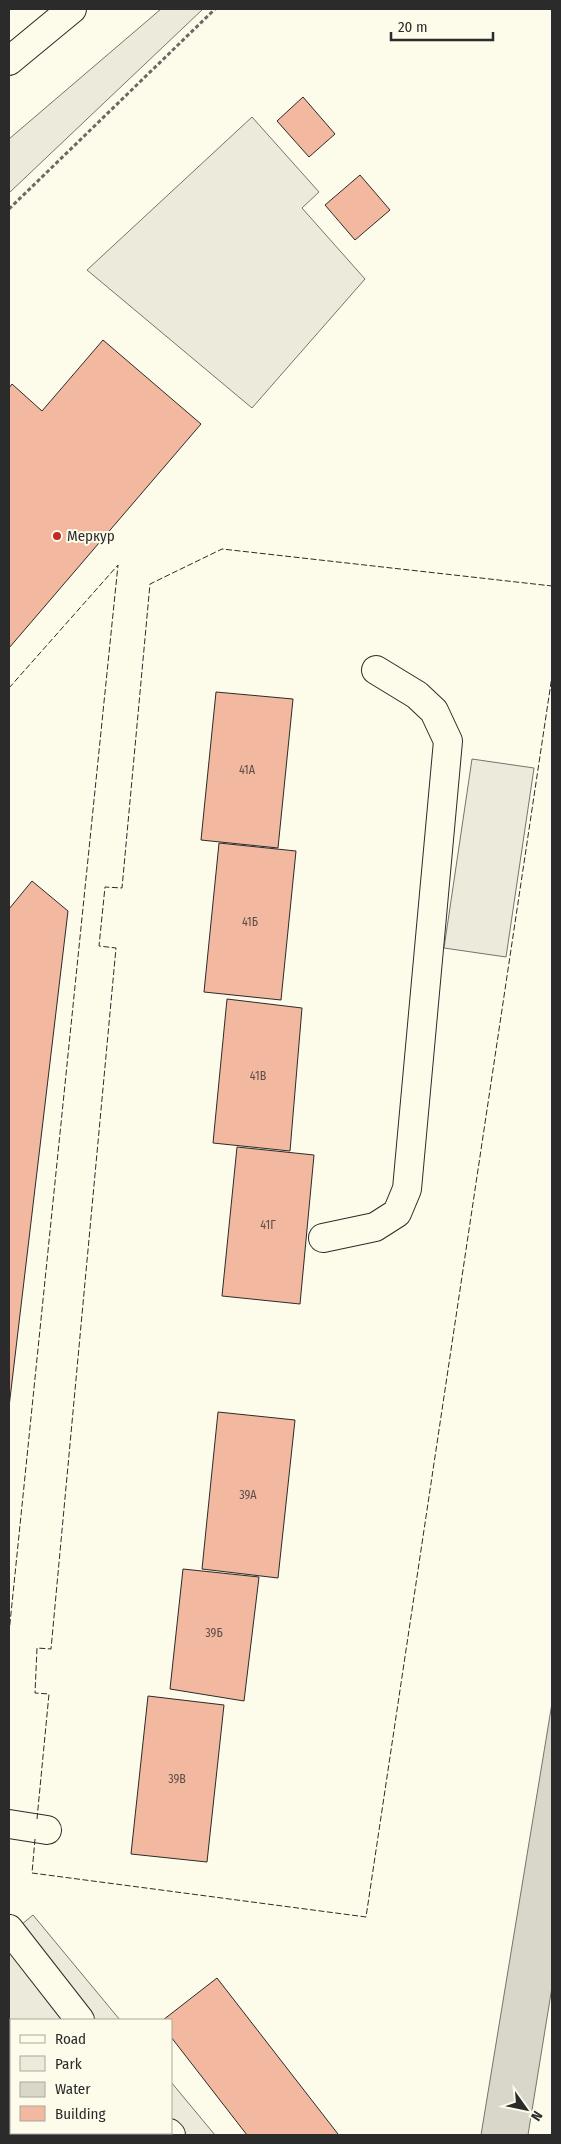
<svg xmlns="http://www.w3.org/2000/svg" width="561" height="2144" font-family="'Fira Sans Condensed',sans-serif">
<style>
.green{fill:#ecebdb;stroke:#74746e}
.parking{fill:#eceadb;stroke:#74746e}
.water{fill:#d8d7c9;stroke:#74746e}
.building{fill:#f2b8a0;stroke:#2b2b2b}
.lines{fill:none;stroke-linecap:round;stroke-linejoin:round}
.minor-casing{stroke:#2b2b2b;stroke-width:30}
.major-casing{stroke:#2b2b2b;stroke-width:30}
.path{stroke:#6a6964;stroke-width:3;stroke-dasharray:4 2.5;stroke-linecap:butt}
.minor{stroke:#fdfbea;stroke-width:28}
.major{stroke:#fdfbea;stroke-width:28}
.fence{stroke:#2b2b2b;stroke-width:1;stroke-dasharray:6 2.5;stroke-linecap:butt}
.poi-dot{fill:#c62828;stroke:#fdfbea;stroke-width:2}
.labels{text-anchor:middle;stroke-width:4;stroke-linejoin:round;paint-order:stroke}
.number-label{font-size:12px;fill:#5d4e48}
.poi-label{font-size:15px;fill:#2b2b2b;stroke:#fdfbea;text-anchor:start}
</style>
<rect width="100%" height="100%" fill="#fdfbea"/>
<path class="green" d="M161,9h42l-194,184v-54z
M472,759l62,9 -28,189 -62,-9z"/>
<path class="parking" d="M252,117l67,75 -17,16 63,71 -113,129 -165,-138z
M33,1915l87,105h-109v59l-2,-3v-141z
M171,2082l44,53h-157l-2,-2h115z"/>
<path class="water" d="M552,1703v284l-24,148h-47z"/>
<path class="building" d="M303,97l32,37 -26,23 -32,-36z
M360,175l30,35 -35,30 -30,-35z
M103,340l98,84 -192,224v-260l3,-4 30,27z
M216,692l77,7 -15,149 -77,-8z
M219,843l77,8 -15,149 -77,-8z
M32,881l36,30 -59,496v-498z
M227,999l75,9 -12,143 -77,-8z
M237,1147l77,8 -14,149 -78,-8z
M218,1412l77,8 -17,158 -76,-9z
M183,1569l76,8 -15,124 -74,-12z
M148,1696l76,9 -17,157 -76,-8z
M217,1978l121,156 -2,1h-89l-76,-98v-17h-8z"/>
<g class="lines">
<g class="minor-casing">
<path id="minor" d="M323,1238l52,-11 22,-14 10,-24 41,-448 -14,-30 -17,-16 -41,-25
M9,1824l38,6
M9,1929l71,91
M9,2052l2,3
M78,2133l2,2
M169,2133l2,2"/>
</g>
<g class="major-casing">
<path id="major" d="M9,61l63,-52"/>
</g>
<path class="path" d="M9,209l206,-200"/>
<use href="#minor" class="minor"/>
<use href="#major" class="major"/>
<path class="fence" d="M9,688l109,-123 -109,1068
M37,1819l12,-125 -14,-1 2,-45 14,1 65,-701 -17,-2 6,-59 17,1 28,-304 72,-35 330,37
M35,1839l-3,34 334,44 186,-1241"/>
</g>
<circle class="poi-dot" cx="57" cy="536" r="5"/>
<g class="labels">
<g class="number-label">
<text x="247" y="774">41А</text>
<text x="250" y="926">41Б</text>
<text x="258" y="1080">41В</text>
<text x="268" y="1229">41Г</text>
<text x="248" y="1499">39А</text>
<text x="214" y="1637">39Б</text>
<text x="177" y="1783">39В</text>
</g>
<g class="poi-label">
<text x="67" y="541">Меркур</text>
</g>
</g>
<rect width="561" height="2144" fill="none" stroke="#2b2b2b" stroke-width="20"/>
<rect x="10" y="2019" width="162" height="115" fill="#fdfbea" stroke="#a9a89e"/>
<rect x="20" y="2035" width="25" height="8" fill="#fdfbea" stroke="#a9a89e"/>
<text x="55" y="2044" font-size="15" fill="#2b2b2b">Road</text>
<rect x="20" y="2056" width="25" height="15" fill="#ecebdb" stroke="#a9a89e"/>
<text x="55" y="2069" font-size="15" fill="#2b2b2b">Park</text>
<rect x="20" y="2082" width="25" height="15" fill="#d8d7c9" stroke="#a9a89e"/>
<text x="55" y="2094" font-size="15" fill="#2b2b2b">Water</text>
<rect x="20" y="2106" width="25" height="15" fill="#f2b8a0" stroke="#a9a89e"/>
<text x="55" y="2119" font-size="15" fill="#2b2b2b">Building</text>
<g transform="translate(526 2109) rotate(123)" stroke="#fdfbea" stroke-width="4" paint-order="stroke">
<path d="M0-4L9 19L0 12L-9 19Z" fill="#2b2b2b"/>
<text y="-8" font-size="14" font-weight="bold" text-anchor="middle" fill="#2b2b2b">N</text>
</g>
<path d="M391 32v8h102v-8" fill="none" stroke="#2b2b2b" stroke-width="2.5"/>
<text x="398" y="32" font-size="15" fill="#2b2b2b" stroke="#fdfbea" stroke-width="4" paint-order="stroke">20 m</text>
</svg>
